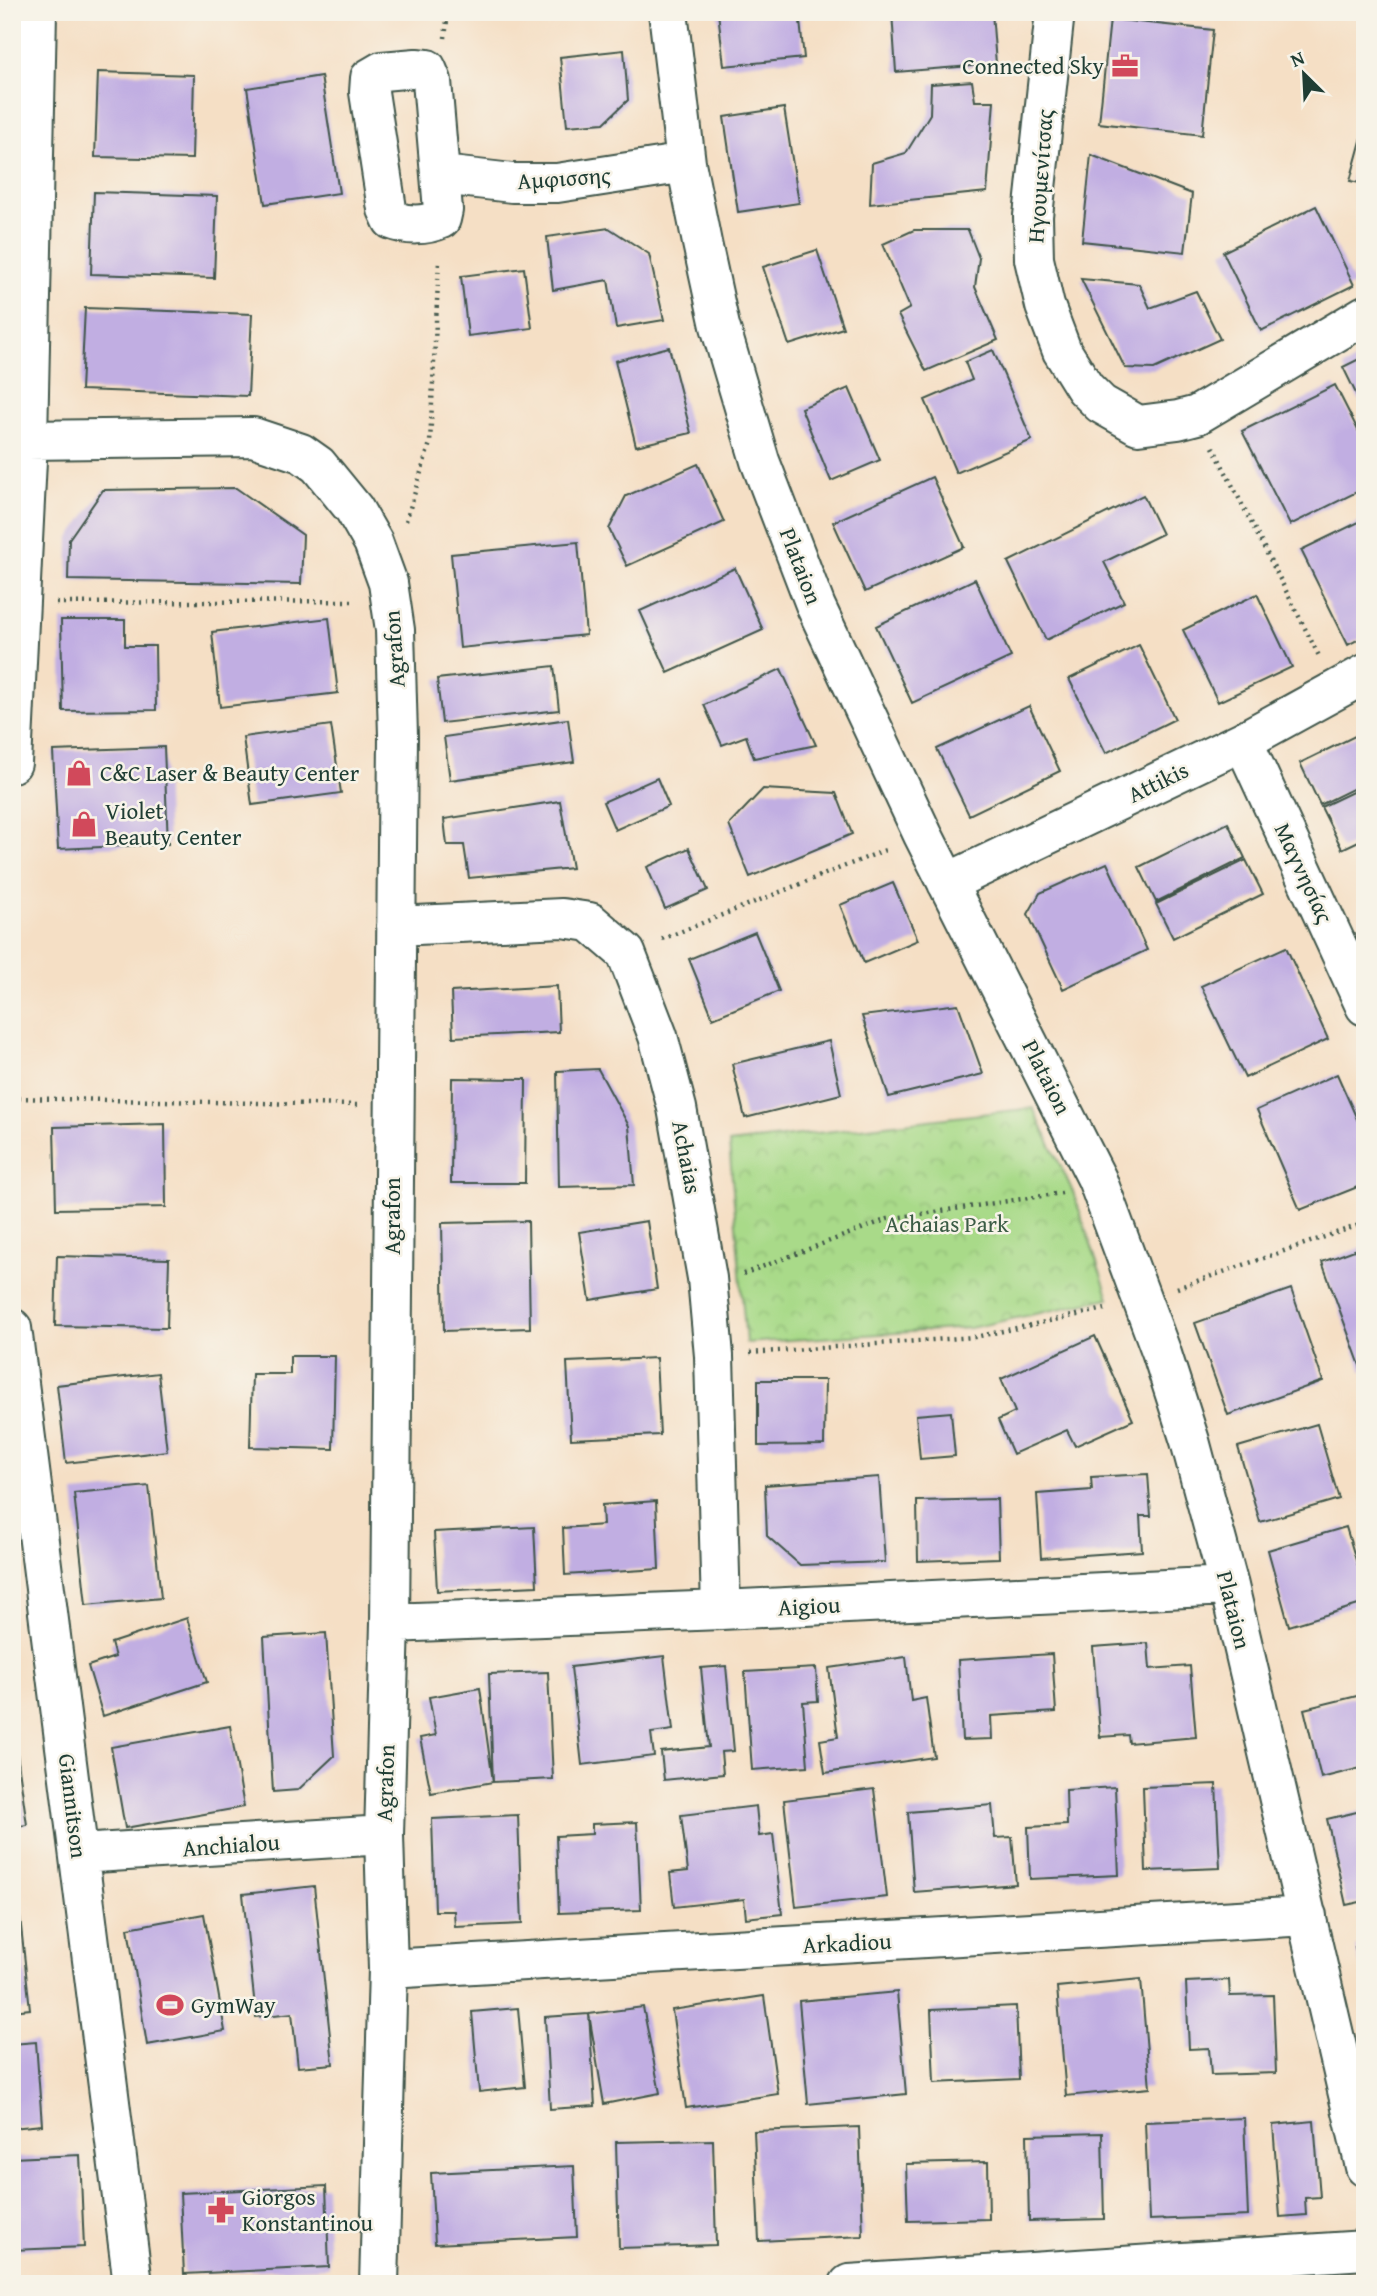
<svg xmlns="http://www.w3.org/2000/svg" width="1377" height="2296" font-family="'Gentium Book Plus',serif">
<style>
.park{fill:url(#park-crowns);stroke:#648c5e;stroke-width:2}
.building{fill:#c1aee2}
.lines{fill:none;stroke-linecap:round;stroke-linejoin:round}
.minor-casing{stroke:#3f554a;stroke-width:42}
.path{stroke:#3f554a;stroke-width:4.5;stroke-dasharray:2 5;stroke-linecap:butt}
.minor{stroke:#fff;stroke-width:38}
.labels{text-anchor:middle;stroke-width:5;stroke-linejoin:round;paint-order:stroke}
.poi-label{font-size:23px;fill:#1f3d34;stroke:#f7f3e8;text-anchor:start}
.street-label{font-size:23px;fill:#1f3d34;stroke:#f7f3e8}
.park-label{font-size:23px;fill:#3b5c45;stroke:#f7f3e8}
</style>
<defs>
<pattern id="park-crowns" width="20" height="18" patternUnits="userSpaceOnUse" patternTransform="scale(1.75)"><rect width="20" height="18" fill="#a9da89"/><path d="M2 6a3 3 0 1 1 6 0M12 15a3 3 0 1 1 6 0" fill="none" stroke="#91bc77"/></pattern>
</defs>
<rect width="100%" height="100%" fill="#f7f3e8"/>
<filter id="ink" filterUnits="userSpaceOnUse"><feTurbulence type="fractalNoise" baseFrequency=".0143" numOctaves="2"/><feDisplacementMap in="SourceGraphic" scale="14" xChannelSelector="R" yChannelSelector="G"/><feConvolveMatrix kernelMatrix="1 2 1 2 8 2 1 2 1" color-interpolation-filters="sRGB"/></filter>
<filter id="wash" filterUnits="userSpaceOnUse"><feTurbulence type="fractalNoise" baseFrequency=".00686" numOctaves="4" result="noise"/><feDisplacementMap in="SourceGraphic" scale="28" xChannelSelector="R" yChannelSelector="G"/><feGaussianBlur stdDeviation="1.57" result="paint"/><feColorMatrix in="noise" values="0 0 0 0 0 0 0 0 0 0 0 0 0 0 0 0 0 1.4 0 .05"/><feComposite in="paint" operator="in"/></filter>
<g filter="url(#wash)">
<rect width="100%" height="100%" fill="#f5dfc5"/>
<path class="park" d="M1033,1108l40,84 36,106 -139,30 -224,15 -17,-200z"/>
<g id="blocks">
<path class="building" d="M718,12h81l5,46 -80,8z
M892,12h100l4,52 -100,8z
M1110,19l103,11 -11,105 -103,-12z
M624,50l4,50 -24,23 -37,3 -7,-69z
M98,72l96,3 -2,84 -97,-2z
M321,76l18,117 -74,11 -18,-116z
M972,81l3,20h19l-7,91 -117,12 2,-41 34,-10 24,-39 1,-30z
M784,108l15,95 -61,9 -14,-95z
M1364,130h1v54l-15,-3z
M1091,155l101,39 -7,58 -103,-11z
M94,192l123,4 -3,82 -123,-4z
M1316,206l38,79 -93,46 -38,-79z
M609,228l40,26 15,66 -48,8 -8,-48 -55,10 -6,-53z
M914,230h54l11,28 -4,29 23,53 -72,31 -28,-56 12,-7 -27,-64z
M817,250l26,78 -54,17 -26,-78z
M524,268l8,60 -64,8 -7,-60z
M1081,279l58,5 11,24 46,-17 24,48 -66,30 -29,-1z
M85,308l167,6 -4,82 -167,-6z
M669,347l22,86 -55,13 -21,-85z
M993,350l39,90 -76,33 -31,-73 47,-20 -7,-18z
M1365,356v56l-22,-45z
M1335,385l30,59v44l-75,37 -48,-94z
M849,388l31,72 -49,21 -30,-73z
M698,464l26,58 -97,44 -18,-37 17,-33z
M932,477l32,70 -99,45 -32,-70z
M236,488l67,47 -2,49 -233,-4 1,-41 34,-49z
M1143,495l19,39 -58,28 20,40 -78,38 -38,-78z
M1365,519v117l-17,9 -47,-95z
M578,542l8,93 -126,13 -9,-94z
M735,568l28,62 -95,43 -28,-62z
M975,579l36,78 -99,46 -36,-77z
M1257,594l35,73 -74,35 -35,-72z
M329,618l9,75 -118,14 -8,-75z
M61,620h64v26h30l1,64 -93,1z
M1139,645l36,74 -69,34 -37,-74z
M554,666l5,44 -117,13 -5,-44z
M781,669l35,76 -62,13 -8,-22 -24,9 -18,-40z
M1029,706l31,65 -91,44 -32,-66z
M568,719l6,43 -124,18 -6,-43z
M331,725l10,68 -89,12 -9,-68z
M1365,731v52l-45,22 -20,-42z
M164,747l4,97 -110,5 -5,-98z
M657,778l12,28 -54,24 -12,-28z
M1365,786v52l-23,11 -21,-42z
M763,789l73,4 16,41 -102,43 -21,-52z
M560,801l12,67 -103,10 -5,-33h-17l-3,-26z
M1228,823l17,35 -89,44 -17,-35z
M689,848l19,42 -43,19 -18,-42z
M1246,860l17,34 -90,44 -17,-34z
M1107,863l40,87 -84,39 -35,-75 12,-21z
M893,883l25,57 -54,23 -24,-58z
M755,932l24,59 -66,27 -24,-59z
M1286,947l42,92 -83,39 -44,-92z
M557,986l2,46 -106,5 -2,-45z
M958,1004l25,70 -94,23 -27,-81z
M829,1041l12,53 -96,24 -13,-54z
M598,1069l31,57 5,59 -75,2 -2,-116z
M1337,1074l28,63v47l-65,26 -43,-100z
M452,1078l74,1 -1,104h-74z
M165,1124l1,83 -110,2 -2,-82z
M528,1221l2,107 -86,3 -2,-108z
M647,1221l10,68 -67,11 -11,-68z
M1365,1246v124l-3,1 -40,-109z
M57,1256l112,3 -2,69 -112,-2z
M1291,1289l32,92 -95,34 -33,-92z
M1095,1336l38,84 -58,26 -8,-16 -54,24 -15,-34 17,-8 -14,-33z
M290,1356h45l-2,93 -83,-2 2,-73h38z
M656,1358l4,77 -89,4 -4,-77z
M158,1373l9,78 -101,12 -9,-78z
M758,1380h67l-1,65 -66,1z
M951,1412l4,44 -35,3 -4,-44z
M1317,1424l22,75 -79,23 -22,-75z
M1148,1474l3,42h-11l2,35 -101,7 -4,-64 55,-4 -1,-13z
M879,1477l6,85 -85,3 -33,-29 -2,-51z
M149,1486l12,112 -75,7 -12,-112z
M997,1499l2,59 -81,3 -1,-60z
M656,1501l3,68 -94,6 -2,-47 40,-3 -1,-20z
M534,1527l3,59 -100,5 -3,-59z
M1346,1527l19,63v13l-76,23 -21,-76z
M187,1618l20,64 -104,34 -15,-50 27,-9 -4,-14z
M326,1633l8,123 -36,34 -25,2 -9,-155z
M1148,1643l2,26 40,-3 6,71 -67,6 -1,-8 -28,2 -7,-90z
M1052,1654l4,58 -65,4 1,23 -30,1 -4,-80z
M664,1656l9,74 -22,3 3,23 -72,9 -11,-98z
M906,1657l5,44 15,-3 8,59 -109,16 -5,-33 18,-3 -9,-69z
M726,1666l8,85 -13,1 2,22 -59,6 -3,-28 48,-5 -8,-79z
M816,1668l2,33 -15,1 5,64 -56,4 -7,-98z
M548,1672l5,107 -60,3 -4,-108z
M480,1688l13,94 -62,11 -11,-55 16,-3 -7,-38z
M1365,1694v73l-44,11 -17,-69z
M230,1726l14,81 -119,21 -14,-81z
M17,1754l10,71 -15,2v-72z
M1216,1784l4,84 -74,3 -3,-84z
M1115,1787l4,88 -89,4 -2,-52 39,-2 -1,-35z
M874,1789l13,108 -91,10 -12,-107z
M992,1805l3,33 17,-1 4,47 -102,8 -6,-80z
M756,1806l3,30 14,-2 9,80 -36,4 -2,-19 -70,8 -4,-34 18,-2 -7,-56z
M1365,1810v91l-19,4 -19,-86z
M518,1815l4,109 -67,3 -1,-16h-19l-3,-92z
M637,1822l4,88 -82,3 -3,-77 36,-2v-10z
M314,1886l19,178 -35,3 -6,-54 -36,4 -13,-123z
M204,1914l21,117 -78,14 -19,-117z
M12,1917h8l10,92 -18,2z
M1365,1944v36h-1l-9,-33z
M1141,1979l9,109 -84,8 -9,-109z
M1229,1980l1,16 43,-1 3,78 -65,2 -2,-27 -20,1 -3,-67z
M897,1992l9,102 -98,10 -9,-103z
M764,1996l14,98 -92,14 -14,-98z
M1016,2006l3,73 -85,4 -3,-73z
M643,2007l17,86 -56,11 -15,-90 6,92 -45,3 -5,-92 44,-3z
M518,2008l7,79 -46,5 -7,-80z
M36,2042l6,83 -30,3v-84z
M1244,2118l4,98 -99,4 -4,-98z
M1314,2121l6,76 -15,1 1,17 -26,2 -7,-92z
M859,2127l4,109 -104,5 -5,-110z
M1102,2133l2,86 -75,2 -2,-86z
M713,2140l3,105 -97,3 -3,-106z
M80,2155l4,92 -72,3v-92z
M988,2162l1,57 -81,2 -2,-57z
M574,2166l3,71 -142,7 -4,-71z
M326,2186l3,81 -145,7 -4,-81z"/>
</g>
</g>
<g filter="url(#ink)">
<use href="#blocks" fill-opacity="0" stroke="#3f554a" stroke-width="2"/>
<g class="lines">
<g class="minor-casing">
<path id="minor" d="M668,12l18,151 16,80 18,83 40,135 56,146 107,228 174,344 64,172 29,90 39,145 136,581
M1055,12l-22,204 1,43 11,47 17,45 23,37 16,16 37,21 40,-5 19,-5 168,-100
M416,68l11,1 5,12 11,129 -2,9c-16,7 -34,7 -49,1l-5,-11 -18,-117 1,-14 12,-7z
M442,175l70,8h45l129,-20
M28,440l225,-3 48,16 17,12 36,44 19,33 15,41 7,47 3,106 -8,887 -6,212 4,134 -9,315
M1243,741l122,265
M12,763l16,-323 9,-428
M947,883l296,-142 122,-67
M396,926l166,-8 28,4 36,31 32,83 19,72 30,170 7,78 7,254
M12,1328l121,956
M390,1623l331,-13 508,-24
M79,1854l305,-19
M388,1969l919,-53
M849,2284l516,-34"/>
</g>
<path class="path" d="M445,38l3,-26
M1213,447l107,211
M406,521l24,-78 9,-182
M56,603l296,-2
M662,939l226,-90
M12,1098l345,7
M743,1274l145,-55 174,-26
M1177,1288l188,-65
M750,1353l225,-16 130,-28"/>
<use href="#minor" class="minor"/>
</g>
</g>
<defs>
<g id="office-bare" transform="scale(2.1)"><path d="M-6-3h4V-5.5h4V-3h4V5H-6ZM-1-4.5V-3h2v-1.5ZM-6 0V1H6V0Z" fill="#d1495b" stroke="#f7f3e8" stroke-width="2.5" paint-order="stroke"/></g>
<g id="shop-bare" transform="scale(2.1)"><path d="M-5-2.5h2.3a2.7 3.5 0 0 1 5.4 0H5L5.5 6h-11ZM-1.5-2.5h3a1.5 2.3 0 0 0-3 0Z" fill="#d1495b" stroke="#f7f3e8" stroke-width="2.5" paint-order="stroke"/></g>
<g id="stadium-bare" transform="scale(2.1)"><path d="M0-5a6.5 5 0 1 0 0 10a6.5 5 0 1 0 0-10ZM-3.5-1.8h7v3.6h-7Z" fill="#d1495b" stroke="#f7f3e8" stroke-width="2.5" paint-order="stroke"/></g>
<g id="pharmacy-bare" transform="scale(2.1)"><path d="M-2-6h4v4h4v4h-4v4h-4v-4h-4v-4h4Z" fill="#d1495b" stroke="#f7f3e8" stroke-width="2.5" paint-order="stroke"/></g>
</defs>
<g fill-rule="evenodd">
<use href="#office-bare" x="1125" y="66"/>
<use href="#shop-bare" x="79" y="773"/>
<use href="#shop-bare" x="84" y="824"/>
<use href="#stadium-bare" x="170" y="2005"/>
<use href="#pharmacy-bare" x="221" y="2210"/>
</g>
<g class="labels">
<g class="poi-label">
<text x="1104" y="74" text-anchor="end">Connected Sky</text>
<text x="100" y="781">C&amp;C Laser &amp; Beauty Center</text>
<text x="105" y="819">Violet<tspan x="105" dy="26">Beauty Center</tspan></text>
<text x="191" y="2013">GymWay</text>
<text x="242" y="2205">Giorgos<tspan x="242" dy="26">Konstantinou</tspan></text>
</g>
<g class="street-label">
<text transform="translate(1040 176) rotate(-86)" y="8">Ηγουμενίτσας</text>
<text transform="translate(564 178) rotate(-4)" y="8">Αμφισσης</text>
<text transform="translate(801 566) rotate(69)" y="8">Plataion</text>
<text transform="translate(394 649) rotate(-94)" y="8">Agrafon</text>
<text transform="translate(1158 782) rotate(-26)" y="8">Attikis</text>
<text transform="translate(1304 873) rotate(65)" y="8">Μαγνησίας</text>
<text transform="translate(1047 1077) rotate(63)" y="8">Plataion</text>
<text transform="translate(687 1157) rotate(79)" y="8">Achaias</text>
<text transform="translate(392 1216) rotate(-90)" y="8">Agrafon</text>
<text transform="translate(809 1606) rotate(-3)" y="8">Aigiou</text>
<text transform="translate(1234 1610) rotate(76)" y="8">Plataion</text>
<text transform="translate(385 1783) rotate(-88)" y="8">Agrafon</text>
<text transform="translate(73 1806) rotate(83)" y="8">Giannitson</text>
<text transform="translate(231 1845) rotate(-4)" y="8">Anchialou</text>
<text transform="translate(847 1943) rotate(-3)" y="8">Arkadiou</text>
</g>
<g class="park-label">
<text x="947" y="1232">Achaias Park</text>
</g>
</g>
<rect width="1377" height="2296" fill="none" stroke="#f7f3e8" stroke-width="42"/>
<g transform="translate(1304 74) rotate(336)" stroke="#f7f3e8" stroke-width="5" paint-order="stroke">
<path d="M0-5L12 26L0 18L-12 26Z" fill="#1f3d34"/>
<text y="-10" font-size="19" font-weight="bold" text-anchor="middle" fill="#1f3d34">N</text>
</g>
</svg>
